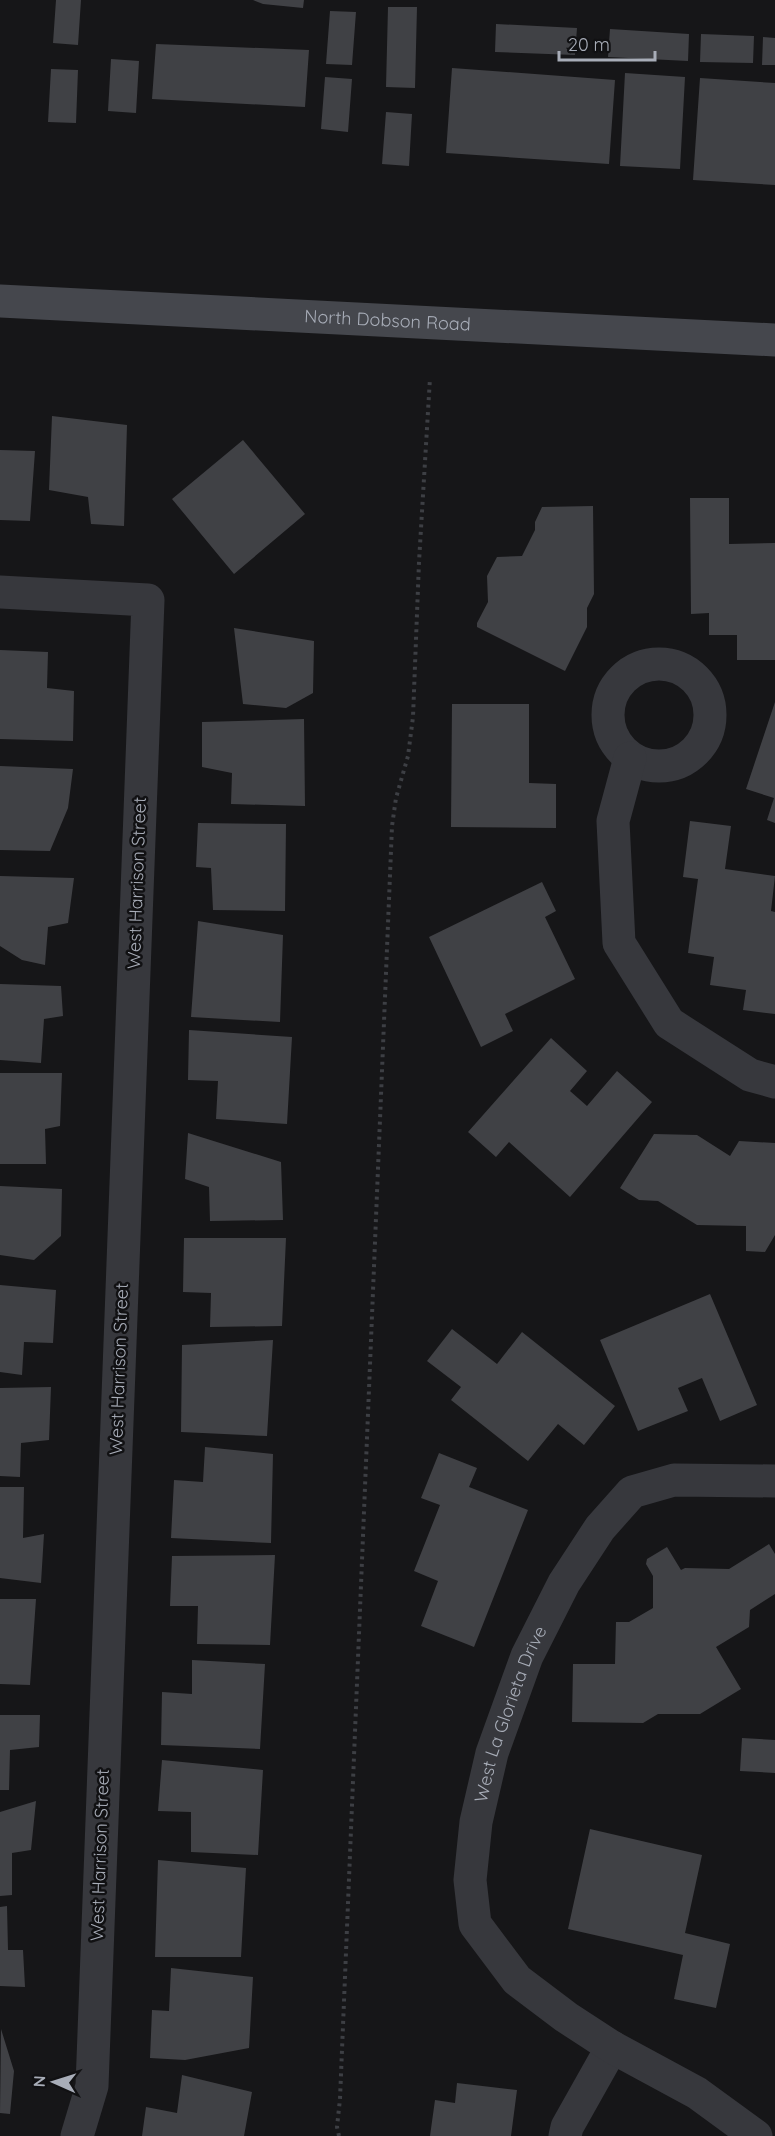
<svg xmlns="http://www.w3.org/2000/svg" width="775" height="2136" font-family="Quicksand,sans-serif">
<style>
.building{fill:#404145}
.lines{fill:none;stroke-linecap:round;stroke-linejoin:round}
.path{stroke:#3d3f44;stroke-width:4;stroke-dasharray:3 4.5;stroke-linecap:butt}
.minor{stroke:#37383d;stroke-width:33}
.secondary{stroke:#45474d;stroke-width:33}
.labels{text-anchor:middle;stroke-width:5;stroke-linejoin:round;paint-order:stroke}
.street-label{font-size:18px;fill:#a8adb8;stroke:#111113}
</style>
<rect width="100%" height="100%" fill="#161618"/>
<path class="building" d="M56,0h25l-3,45 -25,-2z
M253,0h51l-1,8 -40,-4z
M388,7h29l-2,81 -29,-1z
M330,11l26,1 -4,53 -26,-1z
M496,24l81,4 -2,27 -80,-3z
M610,29l79,5 -1,27 -80,-4z
M701,34l53,2 -1,27 -53,-1z
M763,37l12,1v27h-13z
M156,44l153,6 -4,57 -153,-8z
M111,59l28,2 -3,52 -28,-2z
M452,68l163,12 -6,84 -163,-11z
M51,69l27,1 -2,53 -28,-1z
M625,73l60,4 -5,92 -60,-3z
M325,77l27,2 -4,53 -27,-3z
M700,78l75,5v102l-82,-5z
M386,112l26,2 -3,52 -27,-2z
M52,416l75,9 -3,101 -33,-2 -3,-27 -39,-7z
M243,440l62,74 -71,60 -62,-75z
M0,450l35,1 -5,70 -30,-1z
M690,498h39v46l46,-1v117h-38v-25h-28v-22l-18,1z
M593,506l1,88 -7,14v19l-22,44 -88,-44v-4l11,-21 -1,-26 10,-19 25,-1 13,-26v-8l7,-15z
M234,628l80,13 -1,52 -27,15 -43,-4z
M0,650l48,2 -1,36 27,3 -1,50 -73,-2z
M775,702v121l-8,-3 7,-22 -28,-9z
M452,704h77v79l27,1v44l-105,-1z
M304,719l1,87 -74,-2 1,-31 -30,-6v-45z
M0,766l73,3 -5,39 -18,43 -50,-1z
M690,821l41,5 -6,43 50,7 -4,35 4,1v102l-32,-4 3,-20 -36,-5 4,-28 -26,-4 10,-74 -15,-2z
M198,823l88,1 -1,87 -72,-1 -2,-42 -15,-1z
M0,876l74,2 -6,45 -20,4 -3,38 -23,-5 -22,-14z
M542,882l14,29 -11,6 30,62 -70,35 8,17 -32,16 -52,-110z
M198,921l85,14 -3,87 -89,-5z
M0,984l61,2 2,30 -19,3 -3,44 -41,-3z
M189,1030l103,7 -5,87 -71,-5 2,-38 -30,-1z
M551,1038l36,33 -17,20 17,15 30,-35 35,31 -82,95 -61,-55 -13,15 -28,-25z
M0,1073h62l-2,53 -15,3 1,35h-46z
M188,1133l93,29 2,58 -73,1 -1,-34 -24,-8z
M654,1134l43,1 33,21 9,-15 36,2v92l-10,17 -19,-1v-25l-49,-1 -39,-24 -19,-1 -19,-12z
M0,1186l62,3 -1,47 -27,24 -34,-5z
M184,1238h102l-4,88 -72,1 1,-34 -28,-1z
M0,1285l56,5 -3,53 -29,-1 -2,33 -22,-3z
M710,1294l47,111 -37,16 -18,-43 -24,10 10,23 -50,20 -38,-91z
M452,1329l45,35 25,-32 93,74 -31,39 -26,-21 -30,37 -77,-61 10,-13 -34,-26z
M273,1340l-6,96 -86,-4 1,-87z
M51,1387l-2,53 -28,3 -1,34 -20,-1v-88z
M205,1447l68,7 -2,89 -100,-5 3,-58 29,2z
M439,1453l38,15 -8,19 59,23 -54,137 -53,-21 17,-45 -24,-10 26,-66 -19,-7z
M0,1487h24l-1,51 21,-4 -3,49 -41,-5z
M769,1544l6,10v40l-25,16 -1,17 -33,20 25,42 -41,25h-42l-15,9 -71,-1 1,-58h42l1,-42h13l24,-14v-32l-7,-12 1,-5 20,-12 14,23 4,-2 44,1z
M275,1555l-5,90 -73,-1 1,-38h-28l2,-50z
M0,1599h36l-6,86 -30,-1z
M192,1660l73,4 -5,85 -99,-4 1,-53 30,2z
M0,1715h40l-1,32 -29,3 -1,40h-9z
M742,1738l33,2v33l-35,-2z
M162,1760l101,10 -5,85 -67,-3v-40l-33,-1z
M36,1801l-5,49 -19,3v42l-12,1v-84z
M590,1829l112,26 -17,78 45,11 -14,64 -42,-9 9,-44 -115,-26z
M158,1860l88,8 -5,89h-86z
M7,1906l1,44h15l2,37 -25,-1v-79z
M171,1968l82,9 -4,71 -64,12 -35,-2 2,-48 17,1z
M1,2029l13,42 -4,43 -10,-1z
M182,2075l70,17 -8,44h-102l4,-29 31,6z
M457,2083l60,7 -6,46h-81l5,-36 20,3z"/>
<g class="lines">
<path class="path" d="M339,2136l-2,-9 3,-28 52,-1273 4,-28 12,-42 5,-39 6,-155 11,-184"/>
<g class="minor">
<path d="M0,592l148,8 -56,1486 -15,50"/>
<circle cx="659" cy="715" r="51"/>
<path d="M630,758l-17,63 6,122 50,80 81,52 25,7"/>
<path d="M565,2136l2,-9 45,-80"/>
<path id="s1" d="M756,2136l-59,-43 -85,-46 -46,-30 -49,-37 -42,-56 -5,-44 6,-58 16,-69 35,-97 37,-73 36,-55 32,-36 42,-12 101,1"/>
</g>
<path class="secondary" id="s2" d="M0,301l775,39"/>
</g>
<g class="labels">
<g class="street-label">
<text dy="6" stroke="none"><textPath href="#s2" startOffset="388">North Dobson Road</textPath></text>
<text transform="translate(137 883) rotate(-88)" y="6">West Harrison Street</text>
<text transform="translate(119 1369) rotate(-88)" y="6">West Harrison Street</text>
<text dy="6" stroke="none"><textPath href="#s1" startOffset="572">West La Glorieta Drive</textPath></text>
<text transform="translate(100 1855) rotate(-88)" y="6">West Harrison Street</text>
</g>
</g>
<g transform="translate(54 2082) rotate(273)" stroke="#111113" stroke-width="4.5" paint-order="stroke">
<path d="M0-4.5L10 22L0 15L-10 22Z" fill="#a8adb8"/>
<text y="-9" font-size="16" font-weight="bold" text-anchor="middle" fill="#a8adb8">N</text>
</g>
<path d="M559 51v9h96v-9" fill="none" stroke="#a8adb8" stroke-width="3"/>
<text x="568" y="51" font-size="18" fill="#a8adb8" stroke="#111113" stroke-width="4.5" paint-order="stroke">20 m</text>
</svg>
